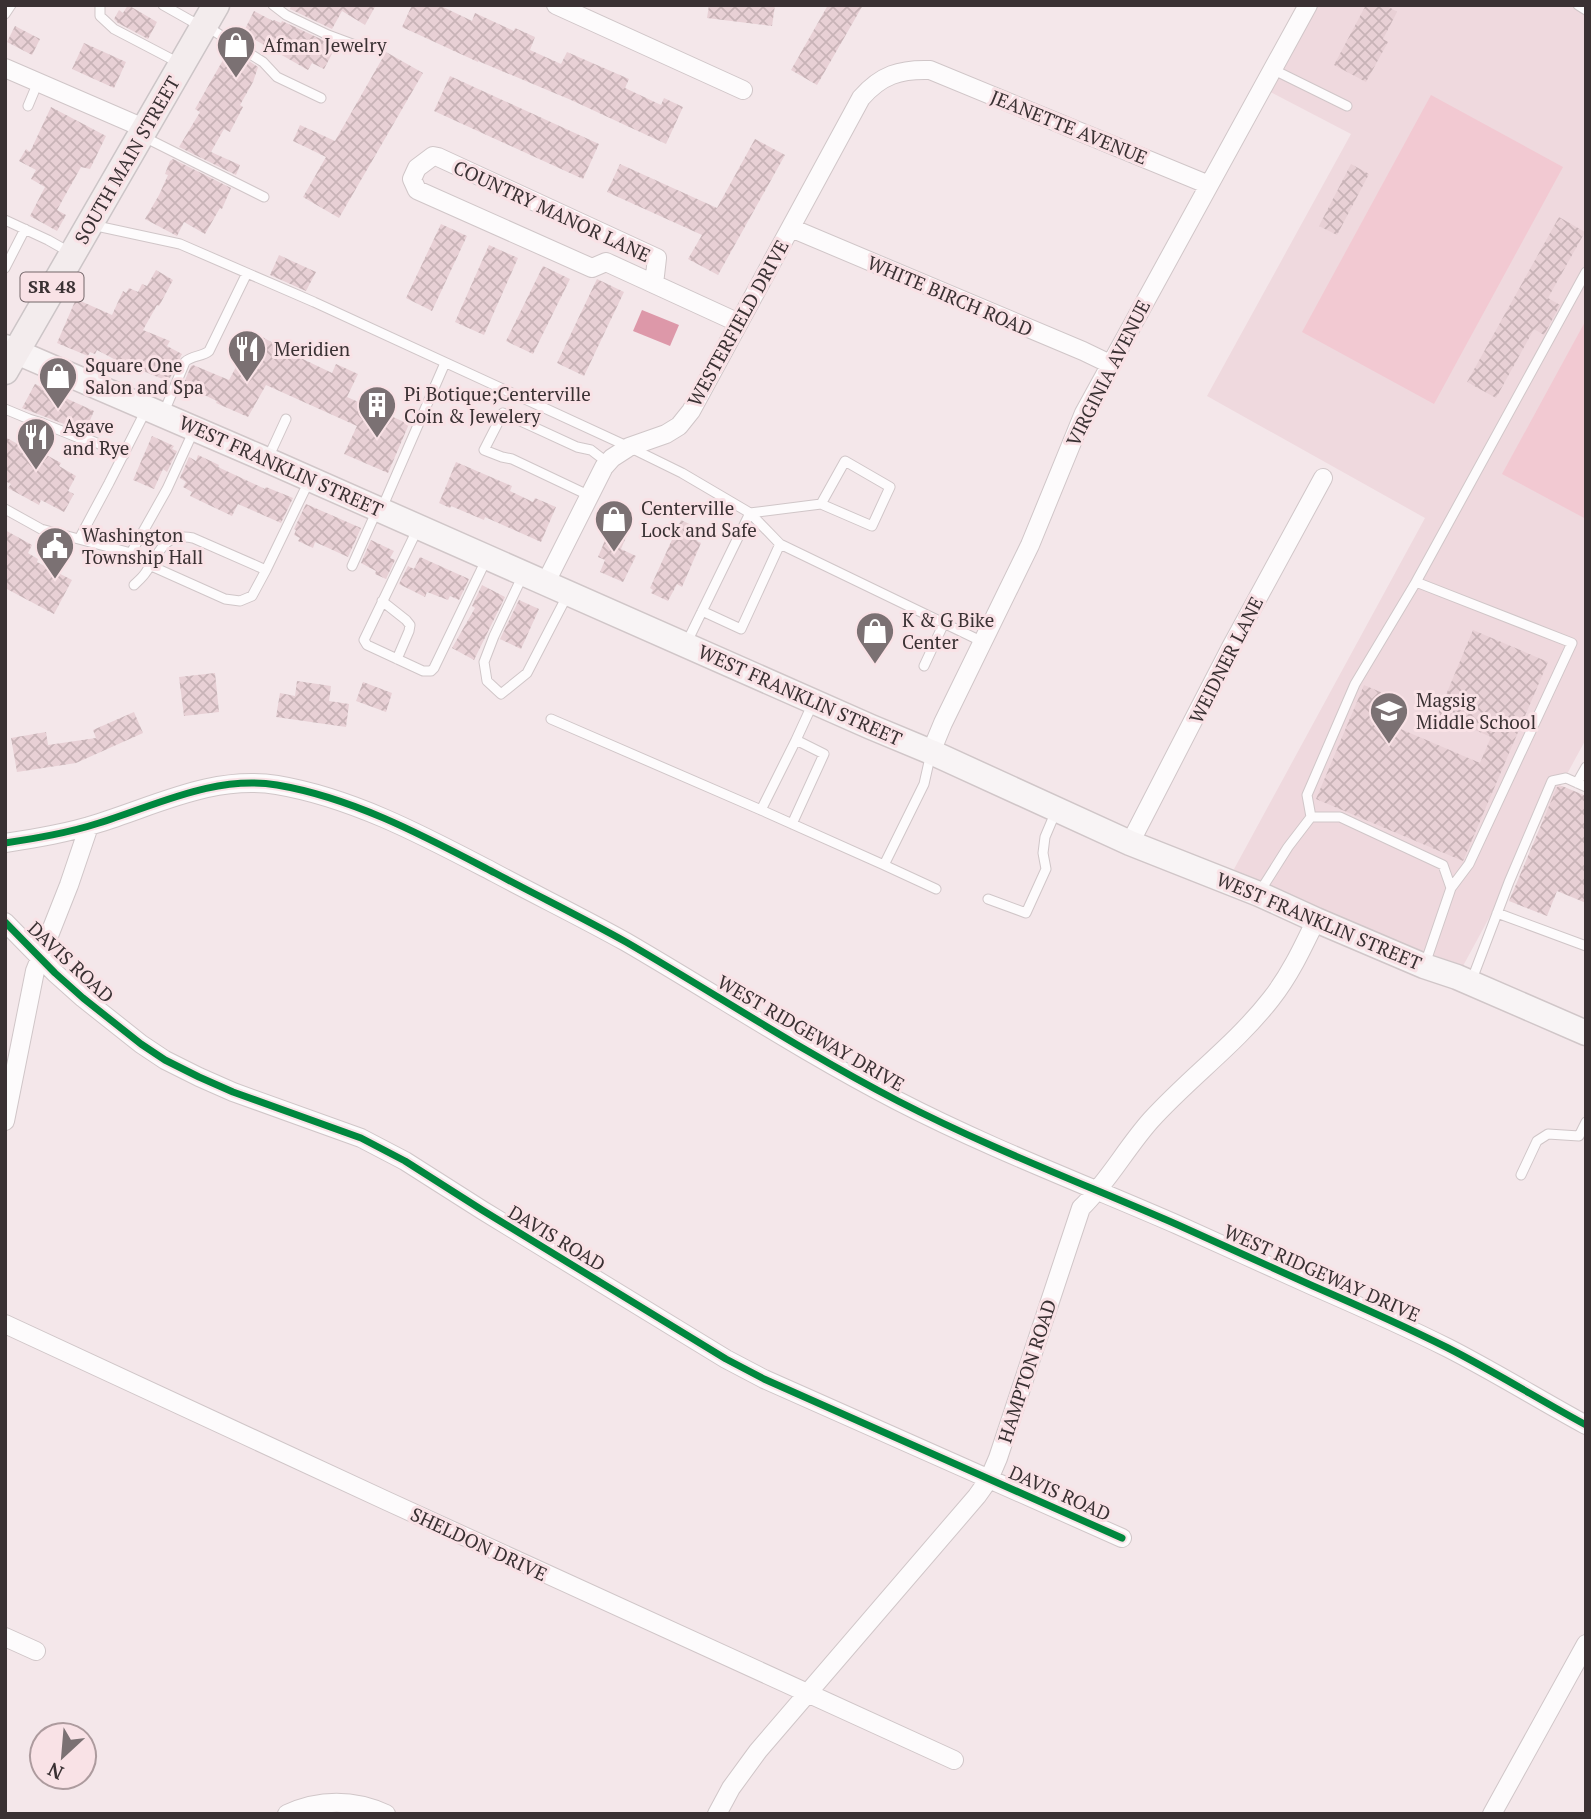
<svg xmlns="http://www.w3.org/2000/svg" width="1591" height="1819" font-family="'PT Serif',serif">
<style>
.built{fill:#efd9de}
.grass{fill:#f2c9d2}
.water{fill:#dd98a9}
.building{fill:url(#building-cross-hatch)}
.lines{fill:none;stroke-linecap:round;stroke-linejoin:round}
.lane-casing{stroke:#d0c6c8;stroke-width:11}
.street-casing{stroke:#d0c6c8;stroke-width:20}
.secondary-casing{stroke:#d0c6c8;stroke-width:27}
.primary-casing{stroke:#ccc5c7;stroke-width:29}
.lane{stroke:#fdfbfc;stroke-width:9}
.street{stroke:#fdfbfc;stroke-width:18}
.secondary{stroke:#f8f4f5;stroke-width:24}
.primary{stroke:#f3eced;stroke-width:26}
.cycleway-casing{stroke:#f9e2e6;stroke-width:11}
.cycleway{stroke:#00873e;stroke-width:7}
.labels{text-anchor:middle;stroke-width:6;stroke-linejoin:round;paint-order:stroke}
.shield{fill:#f9e2e6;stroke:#736669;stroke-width:2}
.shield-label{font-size:18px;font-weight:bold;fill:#3a3133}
.poi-label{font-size:19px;fill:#3a3133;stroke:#f9e2e6;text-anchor:start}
.street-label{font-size:19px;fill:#3a3133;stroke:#f9e2e6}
</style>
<defs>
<pattern id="building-cross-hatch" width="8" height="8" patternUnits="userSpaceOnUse" patternTransform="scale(1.75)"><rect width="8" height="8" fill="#e8d0d5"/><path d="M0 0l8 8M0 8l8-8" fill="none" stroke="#c8b3b7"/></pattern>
</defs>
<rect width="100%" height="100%" fill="#f4e7ea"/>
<path class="built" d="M1308,5h278v734l-129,238 -230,-95 198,-364 -218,-122 144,-262 -88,-46z"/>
<path class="grass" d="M1431,95l132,72 -129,237 -132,-72z
M1586,320v199l-84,-45z"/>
<path class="water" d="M642,310l37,15 -9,21 -37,-15z"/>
<path class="building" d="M128,5l29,17 -9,17 -30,-16 -4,-4 5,-9 4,3z
M291,5h85l-11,20 -23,-14 -10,18 -42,-20z
M412,5h27l33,16 3,-8 39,18 1,-3 20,9 -5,13 31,14 6,-12 62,27 -4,9 36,17 3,-7 19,9 -17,37 -95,-44 -93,-39v1l-76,-35z
M709,5h66l-3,21 -65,-8z
M828,5h35l-46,80 -26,-15z
M1366,5h20l11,7 -14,27 5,3 -22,40 -32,-17z
M254,11l19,10 1,-1 7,3 1,-2 43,20 -2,3 11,6 -10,19 -12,-6 -4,7 -65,-37z
M15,26l25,13 -8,16 -25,-13z
M84,43l42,19 -12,26 -42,-19z
M386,52l37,21 -84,145 -36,-21 23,-40 -33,-16 7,-16 35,16z
M223,60l20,11 6,-10 9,6 -5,15 -13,23 3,2 -13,25 -6,-3 -13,23 29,13 -4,10 -57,-28 21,-35 -5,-3z
M450,76l149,68 -16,35 -149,-68z
M51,107l55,29 -16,33 -9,-2 -24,43 9,5 -9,16 -27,-15 15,-29 -14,-8 5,-9 -17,-9 7,-12 4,3z
M755,139l30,16 -67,120 -30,-16 14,-24 -95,-43 13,-28 97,44z
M173,159l58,29 -9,21 -2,-1 -15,26 -21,-12 -7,14 -32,-17 14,-24 9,-20 -3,-1 5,-13z
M1351,164l18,10 -32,61 -18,-9z
M1559,217l26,15 -37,66 12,7 -16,30 -10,-6 -38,69 -29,-16z
M441,224l26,12 -35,75 -26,-13z
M489,245l29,13 -34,77 -29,-13z
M279,255l37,17 -10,19 -36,-16z
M543,266l27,13 -37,75 -27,-13z
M156,270l17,10 -14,26 -2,-1 -14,25 27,11 -3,5 15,8 -12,24 -3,-1 -2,3 -39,-16 -1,1 -28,-15 -2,4 -5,-2 -2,4 -31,-13 19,-44 36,16 11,-24 3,2 3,-5 9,4 4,-8 5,2z
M597,279l27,13 -40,84 -27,-13z
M246,331l8,4 1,-2 29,16v1l48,23 4,-9 22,10 -11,23 62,27 -21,49 -44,-19 13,-28 -91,-41 -18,32 -32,-14 1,-2 -34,-16 8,-19 2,-1 36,15 13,-24 -8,-4z
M35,384l59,27 -9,21 -63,-24z
M152,436l22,10 -2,3 5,2 -10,21 -4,-3 -9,20 -21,-9z
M5,437l24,13 1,-4 31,17 -2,3 17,10 -8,15 6,3 -10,18 -23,-12 -2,5 -31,-17 3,-4 -6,-3z
M198,455l21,10 -1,2 47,22 1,-2 27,11 -12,25 -43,-19 -6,12 -42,-20 2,-4 -9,-5 3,-5 -6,-4 9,-21 7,4z
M456,462l56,24 -2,5 23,11 2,-4 21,9 -15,35 -56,-25 -1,3 -33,-14 -1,2 -11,-5z
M306,504l55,24 -13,29 -33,-15 -2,6 -15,-7 2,-3 -6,-3 2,-5 -2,-1z
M681,520l21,10 -5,11 4,2 -19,44 -5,-3 -9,17 -17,-8 2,-3 -3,-2z
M613,521l17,7 -9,21 15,7 -13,26 -23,-10 5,-12 -7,-3z
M5,530l27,15 -4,8 10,6 -1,3 35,18 -18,34 -49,-26z
M371,540l23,11 -4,7 5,2 -9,19 -11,-5 1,-3 -15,-8z
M420,557l49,22 -10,21 -9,-4 -2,4 -21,-8 -2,5 -26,-13 9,-18 6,3z
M482,585l23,12 -31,63 -22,-12 23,-40 -3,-2z
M519,600l20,9 -18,40 -21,-10z
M1473,630l75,32 -85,199 -147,-62 48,-114 35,15 -10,24 91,39 11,-26 -53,-23z
M215,673l4,39 -35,4 -5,-39z
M297,681l34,5 -2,15 20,3 -3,23 -70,-10 4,-24 15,3z
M363,682l29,11 -6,19 -30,-11z
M134,712l9,21 -67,30 -59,9 -6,-34 35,-6 2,13 48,-7 -3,-8z
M1562,786l24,10v107l-29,-12 -10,25 -38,-15 48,-114z"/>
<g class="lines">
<g class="lane-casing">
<path id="lane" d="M100,5v11l14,13 67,35
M163,5l39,22
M273,5l13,10 42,20 27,10
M1578,5l8,5
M5,14l6,-9
M206,26l57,36 14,15 44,21
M1272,69l75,37
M28,106l10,-24
M144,137l120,60
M5,220l43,20 23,13
M92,225l88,19 134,58 315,145 53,26 68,40 -63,129
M5,268l20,-39
M5,409l24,10 13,4 37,15 11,2 34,15
M164,412l21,-50c7,-7 17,-5 24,-11l38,-78
M268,458l18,-39
M588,495l-76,-36 -10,-2 -18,-7 19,-37 74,34 14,3 17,13
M382,508l63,-145
M5,509l36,20 90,24 18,12 76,34 15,2 12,-5 14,-26 44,-91
M750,513l71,-9 51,22 18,-39 -45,-26 -24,43
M750,513l30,31
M417,530l-53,110 3,5 56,26h8l3,-3 53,-110
M79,539l30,-56 37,-73
M131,553l36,-64 27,-59
M352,566l25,-56
M523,575l-29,61 -10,26 3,19 14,13 26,-21 41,-79
M1416,582l156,61 -103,221 -18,24
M134,585c4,-4 9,-8 12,-13 13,-19 18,-40 47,-34l73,32
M382,601l24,19 4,5 -1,6 -12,28
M702,611l39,18 39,-85 203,98
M924,666l20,-43
M551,719l210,91 123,55
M796,740l17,-37
M931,753l-7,31 -40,81 52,24
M1577,783l9,-16
M761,810l35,-70 28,14 -32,70
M1311,817l-4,-22 48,-111 61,-102 170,-310
M1259,893l29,-46 23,-30h29l103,48 8,23 -26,76
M988,899l38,14 20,-44 -3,-16 2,-16 11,-26
M1497,913l89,33
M1471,982l38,-100 43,-101 14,-3 20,9
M1521,1175l16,-34 11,-7 31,2 7,-14"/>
</g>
<g class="street-casing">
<path id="street" d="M556,5l187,85
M5,68l141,61
M791,228l292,123 27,13
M654,284l3,-26 -219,-101 -5,-1 -16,12 -5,11 5,11 175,78 14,-6 133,61
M546,582l58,-115 8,-9 17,-11 37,-13 13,-8 12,-15 170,-313c20,-23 39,-29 69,-28l279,115
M931,752l12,-29 87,-178 54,-132 224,-408
M5,843c32,-5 63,-10 94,-20 58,-18 115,-48 178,-38 77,13 149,52 218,88 43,23 88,45 131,69 91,53 179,111 272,159 91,47 186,83 280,124 45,20 90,41 135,61 46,20 91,40 135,62 47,24 92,52 138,77
M1130,843l101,-196 92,-169
M5,922l50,51 28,25 58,46 24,16 34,17 34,15 128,46 44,23 77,49 244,149 38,20 358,159
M5,1121l30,-150 34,-86 20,-59
M5,1324l382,177 567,259
M5,1637l31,14
M287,1814c32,-15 67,-15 99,0
M717,1814l14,-26 27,-37 219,-255 12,-17 9,-21 83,-250c27,-26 45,-60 70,-88 38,-42 85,-76 120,-121 19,-24 32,-52 45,-79
M1492,1814l94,-170"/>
</g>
<g class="secondary-casing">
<path id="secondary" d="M5,347l262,113 604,267 60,25 199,91 129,51 57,26 108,46 33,11 129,56"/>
</g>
<g class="primary-casing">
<path id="primary" d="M5,371l211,-366"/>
</g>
<use href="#lane" class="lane"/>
<use href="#street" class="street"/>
<use href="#secondary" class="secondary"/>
<use href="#primary" class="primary"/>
<g class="cycleway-casing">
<path id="cycleway" d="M5,843c32,-5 63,-10 94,-20 58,-18 115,-48 178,-38 77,13 149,52 218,88 43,23 88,45 131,69 91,53 179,111 272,159 91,47 186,83 280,124 45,20 90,41 135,61 46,20 91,40 135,62 47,24 92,52 138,77
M5,922l50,51 28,25 58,46 24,16 34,17 34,15 128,46 44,23 77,49 244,149 38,20 358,159"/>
</g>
<use href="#cycleway" class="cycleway"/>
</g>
<defs>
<g id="shop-pin" transform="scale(2.0125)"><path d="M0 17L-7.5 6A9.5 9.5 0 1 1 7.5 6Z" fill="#7b7173" stroke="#f9e2e6"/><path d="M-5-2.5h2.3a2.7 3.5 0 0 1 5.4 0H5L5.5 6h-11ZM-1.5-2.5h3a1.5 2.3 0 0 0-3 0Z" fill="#fff"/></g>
<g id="restaurant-pin" transform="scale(2.0125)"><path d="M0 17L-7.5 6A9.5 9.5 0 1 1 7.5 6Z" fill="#7b7173" stroke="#f9e2e6"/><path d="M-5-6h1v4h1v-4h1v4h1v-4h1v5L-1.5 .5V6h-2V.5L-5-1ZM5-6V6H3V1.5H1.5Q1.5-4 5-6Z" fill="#fff"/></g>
<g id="building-pin" transform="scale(2.0125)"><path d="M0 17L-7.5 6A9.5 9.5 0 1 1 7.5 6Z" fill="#7b7173" stroke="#f9e2e6"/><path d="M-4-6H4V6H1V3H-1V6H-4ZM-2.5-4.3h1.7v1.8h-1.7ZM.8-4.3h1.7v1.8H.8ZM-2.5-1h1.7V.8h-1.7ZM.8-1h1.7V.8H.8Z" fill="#fff"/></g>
<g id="civic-pin" transform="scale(2.0125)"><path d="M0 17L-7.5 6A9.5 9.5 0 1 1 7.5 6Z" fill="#7b7173" stroke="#f9e2e6"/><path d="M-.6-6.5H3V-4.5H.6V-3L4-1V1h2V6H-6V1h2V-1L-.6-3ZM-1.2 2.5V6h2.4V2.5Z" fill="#fff"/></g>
<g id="school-pin" transform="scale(2.0125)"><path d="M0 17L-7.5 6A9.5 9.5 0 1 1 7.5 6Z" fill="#7b7173" stroke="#f9e2e6"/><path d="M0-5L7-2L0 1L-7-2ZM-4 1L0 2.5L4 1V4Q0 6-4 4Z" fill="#fff"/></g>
</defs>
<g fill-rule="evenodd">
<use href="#shop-pin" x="236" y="45"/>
<use href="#restaurant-pin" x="247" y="349"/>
<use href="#shop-pin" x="58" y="376"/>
<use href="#building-pin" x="377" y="405"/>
<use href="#restaurant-pin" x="36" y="437"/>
<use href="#shop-pin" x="614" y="519"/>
<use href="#civic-pin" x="55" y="546"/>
<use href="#shop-pin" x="875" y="631"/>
<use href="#school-pin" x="1389" y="711"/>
</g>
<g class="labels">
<rect class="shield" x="20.5" y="272.5" width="63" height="29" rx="5"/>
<g class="shield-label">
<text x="52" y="293">SR 48</text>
</g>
<g class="poi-label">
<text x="263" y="52">Afman Jewelry</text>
<text x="274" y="356">Meridien</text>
<text x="85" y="372">Square One<tspan x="85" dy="22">Salon and Spa</tspan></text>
<text x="404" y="401">Pi Botique;Centerville<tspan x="404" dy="22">Coin &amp; Jewelery</tspan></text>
<text x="63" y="433">Agave<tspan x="63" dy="22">and Rye</tspan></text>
<text x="641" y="515">Centerville<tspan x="641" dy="22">Lock and Safe</tspan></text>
<text x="82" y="542">Washington<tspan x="82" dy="22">Township Hall</tspan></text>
<text x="902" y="627">K &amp; G Bike<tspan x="902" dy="22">Center</tspan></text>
<text x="1416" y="707">Magsig<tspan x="1416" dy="22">Middle School</tspan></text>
</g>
<g class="street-label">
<text transform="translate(1069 127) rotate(22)" y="7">JEANETTE AVENUE</text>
<text transform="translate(127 160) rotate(-60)" y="7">SOUTH MAIN STREET</text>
<text transform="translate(552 211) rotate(25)" y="7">COUNTRY MANOR LANE</text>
<text transform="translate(950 296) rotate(23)" y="7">WHITE BIRCH ROAD</text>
<text transform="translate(738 323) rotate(-61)" y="7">WESTERFIELD DRIVE</text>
<text transform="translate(1108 373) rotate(-63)" y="7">VIRGINIA AVENUE</text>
<text transform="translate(281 466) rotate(24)" y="7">WEST FRANKLIN STREET</text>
<text transform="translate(1226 660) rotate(-63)" y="7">WEIDNER LANE</text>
<text transform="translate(800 695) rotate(24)" y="7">WEST FRANKLIN STREET</text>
<text transform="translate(1319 921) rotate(23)" y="7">WEST FRANKLIN STREET</text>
<text transform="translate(71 962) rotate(43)" y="7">DAVIS ROAD</text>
<text transform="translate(811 1033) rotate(30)" y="7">WEST RIDGEWAY DRIVE</text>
<text transform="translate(557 1238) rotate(31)" y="7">DAVIS ROAD</text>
<text transform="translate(1322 1273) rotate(24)" y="7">WEST RIDGEWAY DRIVE</text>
<text transform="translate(1027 1371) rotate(-72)" y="7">HAMPTON ROAD</text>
<text transform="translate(1060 1493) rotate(24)" y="7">DAVIS ROAD</text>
<text transform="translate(479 1544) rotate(25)" y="7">SHELDON DRIVE</text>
</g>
</g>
<rect width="1591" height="1819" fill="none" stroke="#3a3133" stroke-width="14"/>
<g transform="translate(63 1756) rotate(206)"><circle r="33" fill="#f9e2e6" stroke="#ad9b9e" stroke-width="2"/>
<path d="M0-5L12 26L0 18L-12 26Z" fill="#7b7173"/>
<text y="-10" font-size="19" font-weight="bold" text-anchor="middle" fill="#3a3133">N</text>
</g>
</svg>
